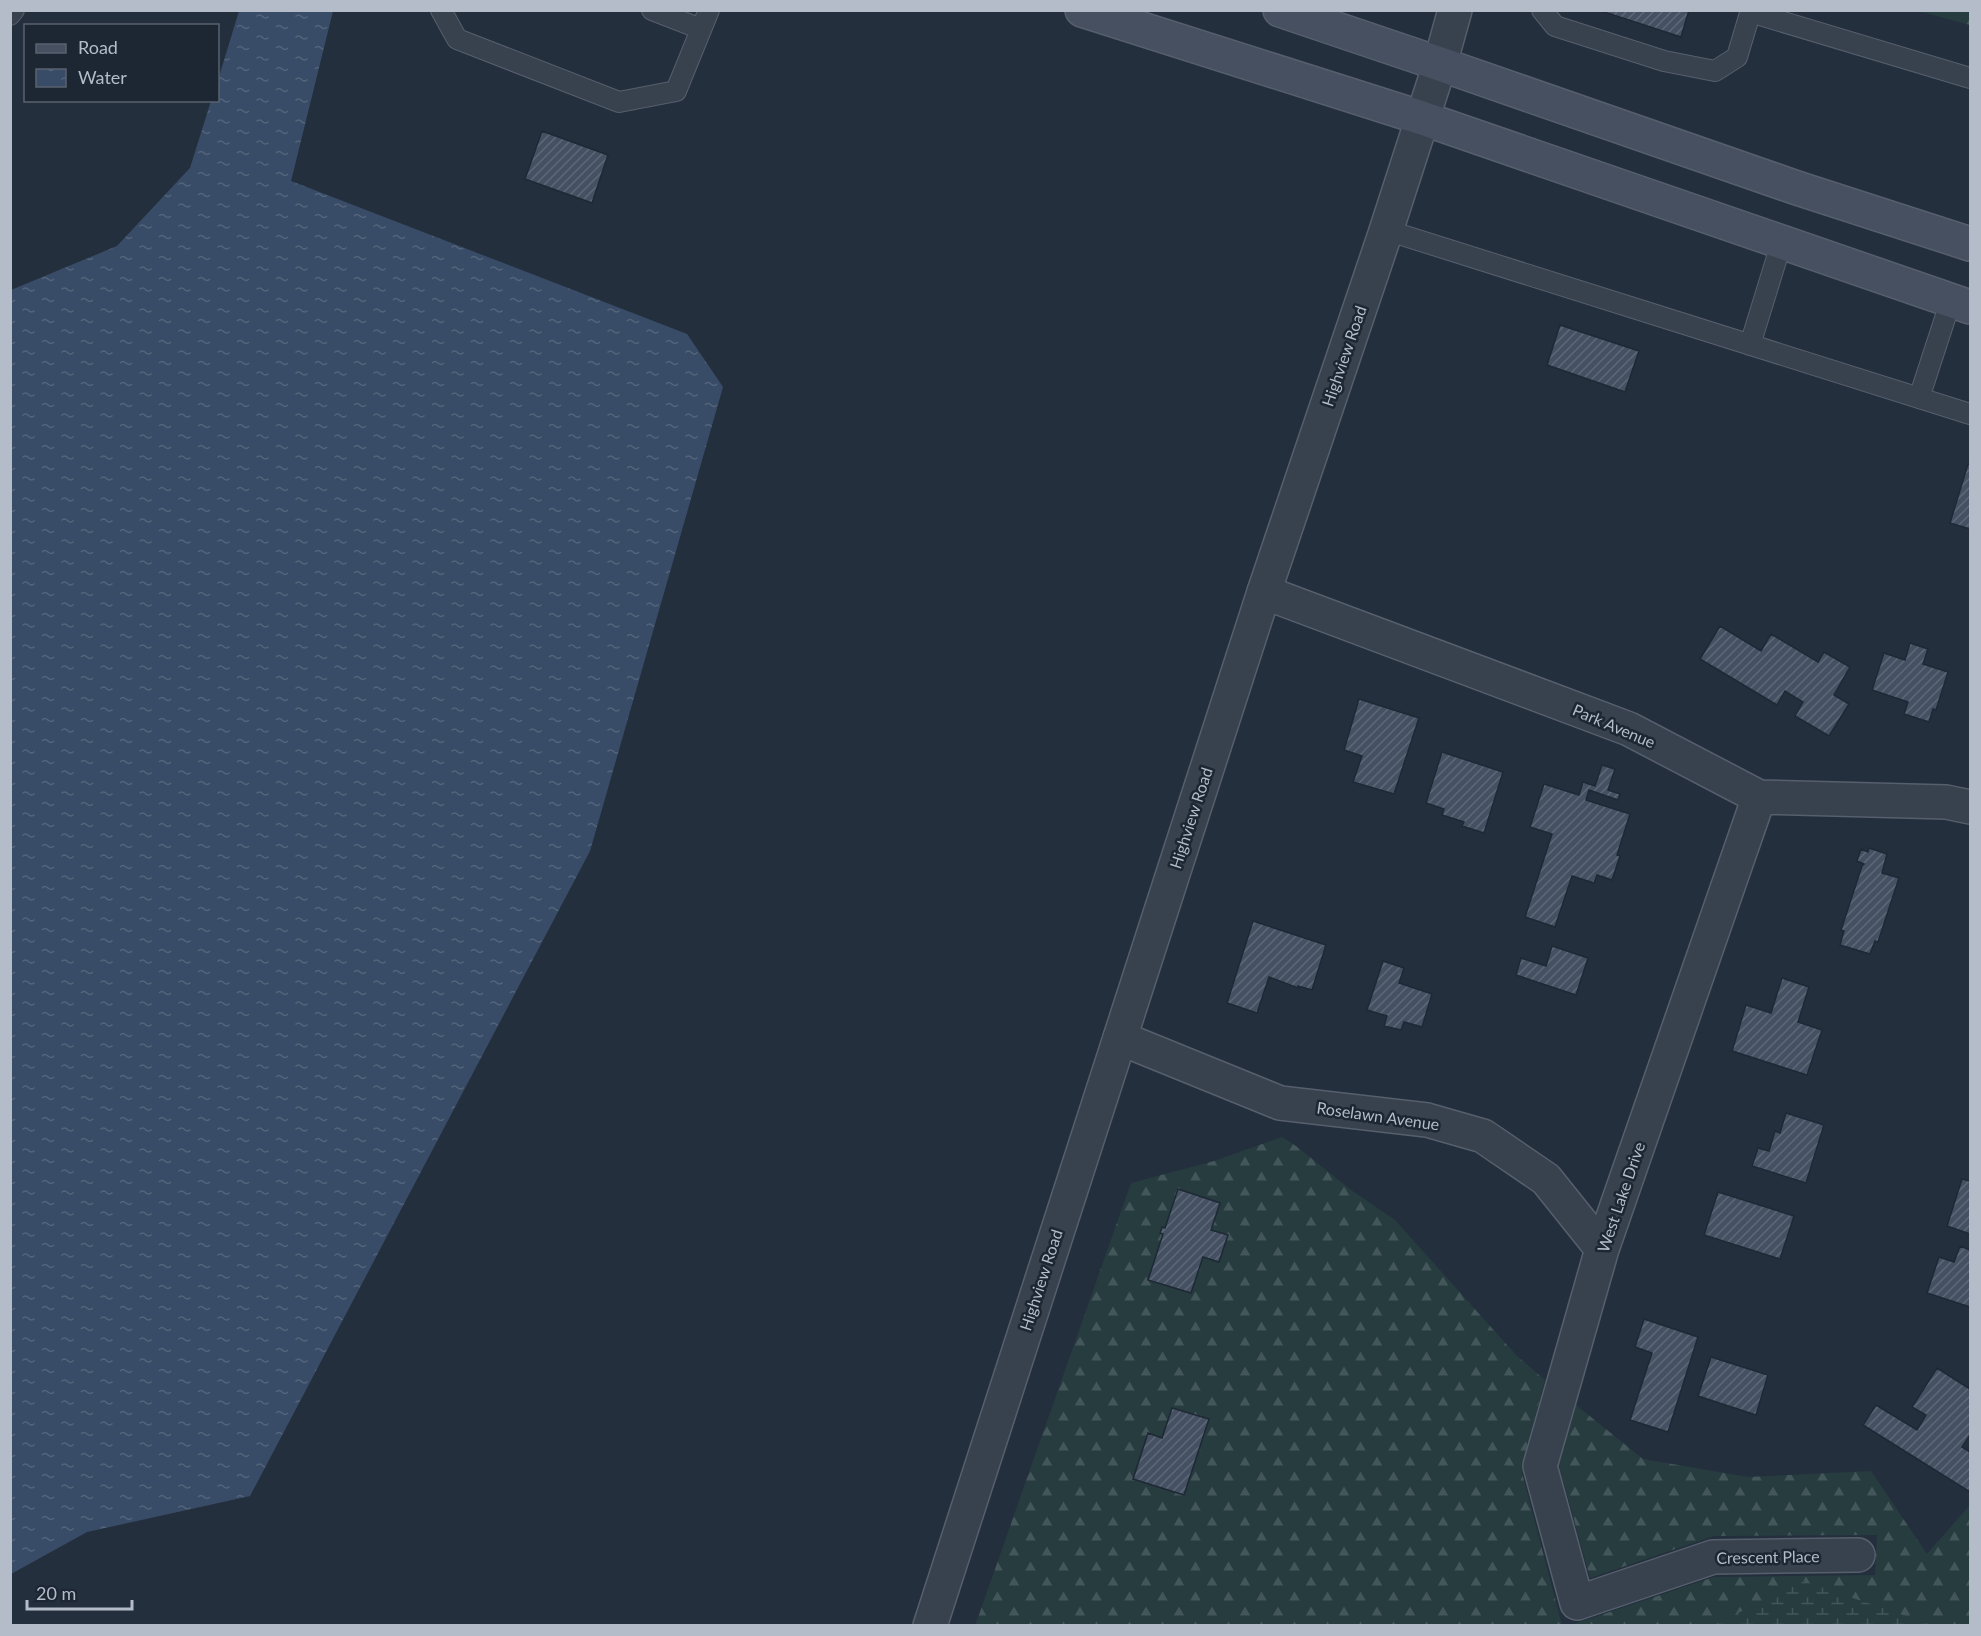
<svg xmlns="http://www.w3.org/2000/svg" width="1981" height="1636" font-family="Lato,sans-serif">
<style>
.forest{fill:url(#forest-firs)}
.wetland{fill:url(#wetland-marsh)}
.water{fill:url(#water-ripples)}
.building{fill:url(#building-hatch);stroke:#1f2835;stroke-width:1.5}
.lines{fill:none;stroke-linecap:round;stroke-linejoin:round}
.service-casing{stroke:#565f6c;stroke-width:22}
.minor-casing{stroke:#565f6c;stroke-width:36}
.tertiary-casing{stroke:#565f6c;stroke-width:36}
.secondary-casing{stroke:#565f6c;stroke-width:36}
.service{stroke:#38414e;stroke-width:20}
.minor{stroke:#38414e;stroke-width:33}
.tertiary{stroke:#38414e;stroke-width:33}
.secondary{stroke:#465061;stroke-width:33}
.labels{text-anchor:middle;stroke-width:5;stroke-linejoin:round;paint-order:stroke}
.street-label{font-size:16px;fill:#b4bcc9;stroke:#1d2633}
</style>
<defs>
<pattern id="forest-firs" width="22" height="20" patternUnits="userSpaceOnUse" patternTransform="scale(1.5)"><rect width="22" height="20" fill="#263c3f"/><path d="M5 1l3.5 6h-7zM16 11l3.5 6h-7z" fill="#435659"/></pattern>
<pattern id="wetland-marsh" width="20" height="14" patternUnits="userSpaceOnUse" patternTransform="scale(1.5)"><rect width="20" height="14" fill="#263c3f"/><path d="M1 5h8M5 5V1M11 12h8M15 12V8" fill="none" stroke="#435659"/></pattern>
<pattern id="water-ripples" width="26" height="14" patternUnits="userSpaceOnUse" patternTransform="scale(1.5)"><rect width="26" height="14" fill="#394c67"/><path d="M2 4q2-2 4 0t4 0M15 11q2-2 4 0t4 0" fill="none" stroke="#53647b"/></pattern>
<pattern id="building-hatch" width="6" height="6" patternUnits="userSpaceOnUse" patternTransform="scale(1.5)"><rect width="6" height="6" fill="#455162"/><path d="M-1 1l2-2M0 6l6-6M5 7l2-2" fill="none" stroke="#5d6877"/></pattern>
</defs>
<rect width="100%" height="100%" fill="#242f3e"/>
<path class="forest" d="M1919,11h51v14z
M1282,1137l14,9 55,44 44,30 121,135 29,25 -22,81 -1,12 40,152 -587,1 156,-443 83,-22z
M1576,1405l67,54 105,18 123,-6 56,83 43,-49v120h-38l-129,-43 -89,43h-143l143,-48 161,-2 2,-40 -163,1 -124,42 -31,-113z"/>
<path class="wetland" d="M1803,1581l129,44h-218z"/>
<path class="water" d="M239,11h94l-42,170 396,153 36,53 -133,464 -340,645 -163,36 -76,42v-1284l106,-44 73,-78 21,-67 7,-1v-20z"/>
<path class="building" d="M1598,10h91l-8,27z
M542,131l66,24 -16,48 -67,-24z
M1560,325l79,26 -14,41 -78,-27z
M1968,464l2,1v64l-20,-6z
M1720,626l41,25 10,-17 47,28 6,-10 26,15 -16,28 15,9 -20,32 -34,-20 8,-14 -18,-11 -8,14 -77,-46z
M1910,643l18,6 -5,15 25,8 -12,38 -3,-1 -4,13 -25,-8 4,-12 -36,-12 12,-37 21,7z
M1359,699l60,19 -25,76 -41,-12 9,-26 -18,-6z
M1442,752l61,20 -19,61 -22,-7 2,-4 -22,-7 2,-6 -18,-6z
M1602,765l13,4 -7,21 12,4 -2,6 -29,-10 -3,10 44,14 -13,41 3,1 -8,24 -15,-5 -3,8 -22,-7 -17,51 -30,-10 27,-83 -22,-7 14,-43 35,11 4,-13 12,4z
M1869,848l18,6 -5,19 17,5 -21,64 -3,-1 -5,13 -30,-9 4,-14 -3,-1 21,-64 2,-2 -7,-3 4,-12 7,3z
M1253,921l73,24 -14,45 -14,-4v2l-29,-11 -12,36 -30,-10z
M1552,946l36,12 -12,37 -60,-20 5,-17 25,8z
M1383,961l21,7 -5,15 33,11 -10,33 -18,-5 -3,8 -17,-4 3,-10 -20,-6z
M1782,978l27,9 -11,35 24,8 -15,45 -75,-24 14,-46 25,8z
M1786,1113l38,12 -18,58 -54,-17 6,-18 11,3 6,-20 5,2z
M1962,1179l8,2v53l-23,-8z
M1178,1189l42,14 -9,27 17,5 -9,27 -16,-5 -12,36 -43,-13 15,-46 -3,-1 2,-6 3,1z
M1718,1192l76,24 -14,43 -76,-24z
M1960,1246l10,4v57l-43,-14 12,-36 15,5z
M1644,1319l54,18 -30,95 -38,-12 22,-67 -17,-6z
M1711,1357l57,18 -12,40 -58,-19z
M1937,1368l33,21v46l-8,12 8,5v40l-107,-67 13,-20 41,25 9,-15 -14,-8z
M1172,1408l37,11 -25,76 -51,-16 15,-46 14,5z"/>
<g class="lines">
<g class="service-casing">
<path id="service" d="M441,10l16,29 162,63 57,-11 33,-81
M652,10l49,19
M1542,10l13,16 109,35 51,10 22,-14 14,-47
M1750,12l220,66
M10,15l4,-5
M1386,230l584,184
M1750,345l32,-104
M1919,398l32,-98"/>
</g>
<g class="minor-casing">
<path id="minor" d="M1440,64l15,-54
M1264,592l365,137 130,68 187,5 24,5
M1759,797l-157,452 -62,217 37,137 136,-46 145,-2
M1120,1038l160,65 147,17 56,16 63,43 56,70"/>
</g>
<g class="tertiary-casing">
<path id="tertiary" d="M930,1626l334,-1034 121,-358 55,-170"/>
</g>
<g class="secondary-casing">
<path id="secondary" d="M1082,10l340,108 548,189
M1280,10l160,54 357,124 173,56"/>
</g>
<use href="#service" class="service"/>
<use href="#minor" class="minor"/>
<use href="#tertiary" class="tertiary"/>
<use href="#secondary" class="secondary"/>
</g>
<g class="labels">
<g class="street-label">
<text transform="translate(1344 356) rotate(-71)" y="6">Highview Road</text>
<text transform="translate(1614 726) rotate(23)" y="6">Park Avenue</text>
<text transform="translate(1191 818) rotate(-72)" y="6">Highview Road</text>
<text transform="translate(1378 1116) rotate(8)" y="6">Roselawn Avenue</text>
<text transform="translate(1621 1197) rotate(-71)" y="6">West Lake Drive</text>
<text transform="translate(1041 1280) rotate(-72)" y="6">Highview Road</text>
<text transform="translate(1768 1557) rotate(-1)" y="6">Crescent Place</text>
</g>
</g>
<rect width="1981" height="1636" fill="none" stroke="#b4bcc9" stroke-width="24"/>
<rect x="24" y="24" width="195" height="78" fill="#1d2633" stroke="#59626f" stroke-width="1.5"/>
<rect x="36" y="44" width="30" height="9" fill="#465061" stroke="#59626f" stroke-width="1.5"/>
<text x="78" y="54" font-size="18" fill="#b4bcc9">Road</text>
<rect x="36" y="69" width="30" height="18" fill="url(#water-ripples)" stroke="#59626f" stroke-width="1.5"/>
<text x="78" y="84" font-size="18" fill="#b4bcc9">Water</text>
<path d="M27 1600v9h105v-9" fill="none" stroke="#b4bcc9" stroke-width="3"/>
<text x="36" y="1600" font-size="18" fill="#b4bcc9" stroke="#1d2633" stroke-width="4.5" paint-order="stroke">20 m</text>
</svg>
